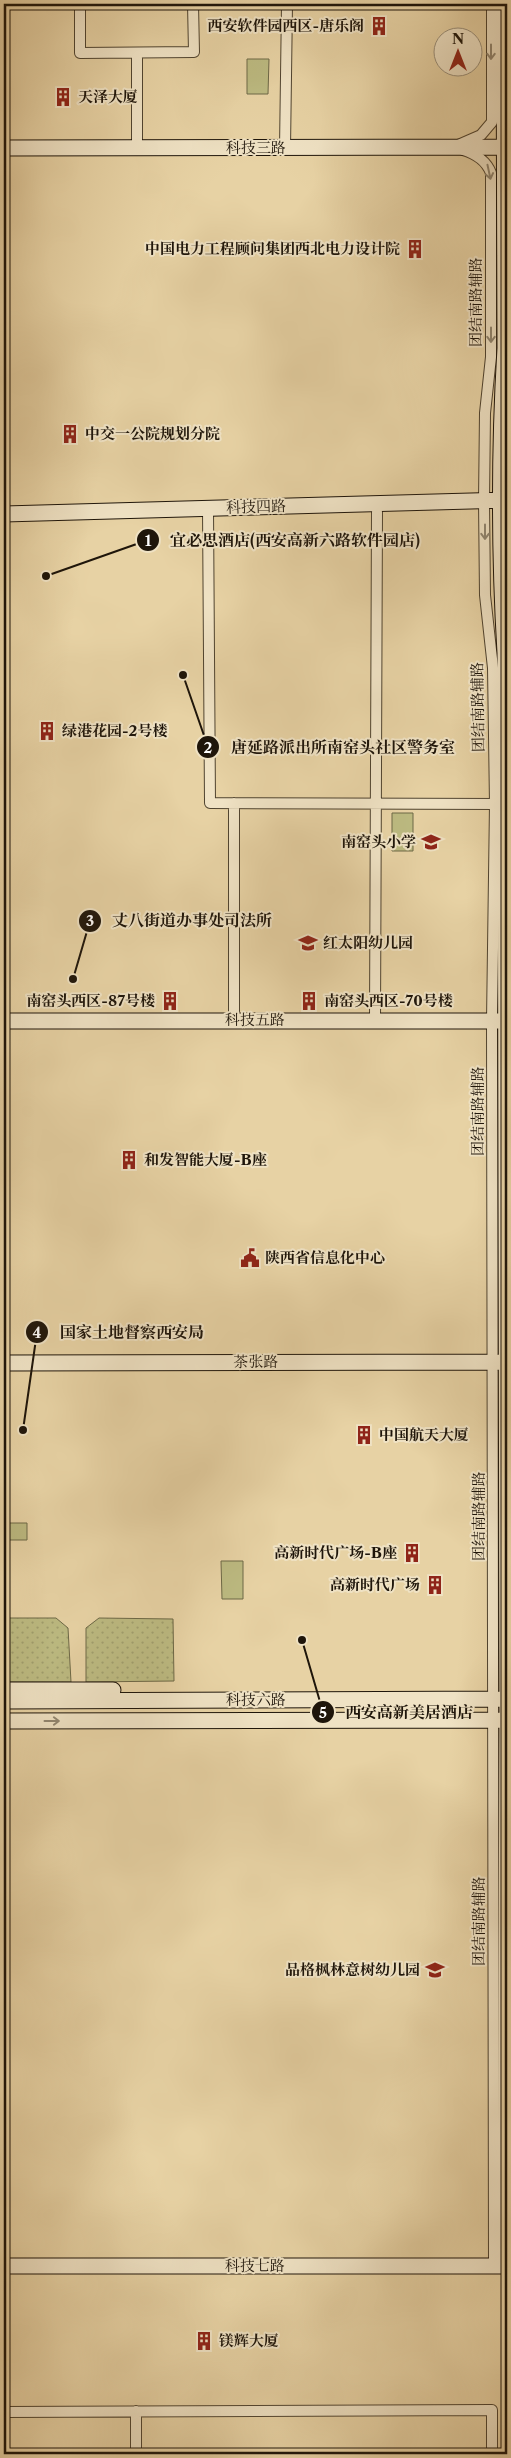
<svg xmlns="http://www.w3.org/2000/svg" width="511" height="2458" font-family="'Libre Caslon Text','Noto Serif SC',serif">
<style>
.grass{fill:#bcba81;stroke:#6d6846}
.garden{fill:url(#garden-dots);stroke:#6d6846}
.lines{fill:none;stroke-linecap:round;stroke-linejoin:round}
.street-casing{stroke:#504430;stroke-width:12}
.secondary-casing{stroke:#1e150a;stroke-width:17}
.street{stroke:#efe2c4;stroke-width:10}
.secondary{stroke:#efe2c4;stroke-width:15}
.oneway{stroke:#918670}
.labels{text-anchor:middle;stroke-width:4;stroke-linejoin:round;paint-order:stroke}
.poi-label{font-size:15px;font-weight:bold;fill:#1e150a;stroke:#efe2c4;text-anchor:start}
.street-label{font-size:15px;fill:#1e150a;stroke:#efe2c4}
.leader{fill:none;stroke:#1e150a;stroke-width:2}
.callout-dot{fill:#1e150a;stroke:#efe2c4;stroke-width:2}
.mark-label{font-size:15px;text-anchor:middle;font-weight:bold;fill:#fff}
.callout-label{font-size:16px;text-anchor:middle;font-weight:bold;fill:#1e150a;stroke:#efe2c4;stroke-width:4;stroke-linejoin:round;paint-order:stroke}
</style>
<defs>
<pattern id="garden-dots" width="8" height="8" patternUnits="userSpaceOnUse" patternTransform="scale(1.25)"><rect width="8" height="8" fill="#bcba81"/><path d="M2 2h.1M6 6h.1" fill="none" stroke="#a19f6e" stroke-width="1.8" stroke-linecap="round"/></pattern>
</defs>
<rect width="100%" height="100%" fill="#e7d2a4"/>
<filter id="stains"><feTurbulence type="fractalNoise" baseFrequency=".004" numOctaves="4"/><feColorMatrix values="0 0 0 0 .2 0 0 0 0 .09 0 0 0 0 .02 0 0 0 .5 -.17"/></filter>
<radialGradient id="worn" r=".72"><stop offset=".6" stop-color="#630" stop-opacity="0"/><stop offset="1" stop-color="#630" stop-opacity=".3"/></radialGradient>
<path class="grass" d="M247,59h22l-1,35h-21z
M392,813h21v38h-21z
M4,1523h23v17h-23z
M221,1561h22v38h-21z
M6,2452h87v2h-87z"/>
<path class="garden" d="M4,1618h52l12,10 3,54h-67z
M99,1618l74,1 1,62 -88,1v-54z"/>
<g class="lines">
<g class="street-casing">
<path id="street" d="M80,4v49l114,-1 -1,-48
M137,53v95
M458,145l23,-10 11,-13v-118
M285,148l2,-144
M463,150c13,4 23,10 28,23v184l-6,56 -1,88 1,94 8,73 2,136 -3,217 2,1245
M208,509l2,294 290,1
M234,803v217
M375,1020l2,-508
M136,2411v43
M4,2412l488,-2v44"/>
</g>
<g class="secondary-casing">
<path id="secondary" d="M504,4l1,344c-6,101 -6,204 0,305l2,1057 -2,556
M4,148l503,-1
M4,514l503,-14
M4,1021h503
M4,1363l503,-1
M4,1690h109
M4,1701l503,-2
M4,1721l503,-1
M4,2266h503"/>
</g>
<use href="#street" class="street"/>
<use href="#secondary" class="secondary"/>
</g>
<defs><path id="oneway-shaft" d="M-6 0H5M1.5-3L5.5 0L1.5 3" fill="none" stroke-width="1.6" stroke-linecap="round" stroke-linejoin="round" transform="scale(1.25)"/></defs>
<g class="oneway">
<use href="#oneway-shaft" transform="translate(491 52) rotate(90)"/>
<use href="#oneway-shaft" transform="translate(489 172) rotate(78)"/>
<use href="#oneway-shaft" transform="translate(491 335) rotate(90)"/>
<use href="#oneway-shaft" transform="translate(485 532) rotate(90)"/>
<use href="#oneway-shaft" transform="translate(52 1721)"/>
</g>
<defs>
<g id="building-bare" transform="scale(1.5)"><path d="M-4-6H4V6H1V3H-1V6H-4ZM-2.5-4.3h1.7v1.8h-1.7ZM.8-4.3h1.7v1.8H.8ZM-2.5-1h1.7V.8h-1.7ZM.8-1h1.7V.8H.8Z" fill="#8f2418" stroke="#efe2c4" stroke-width="2.5" paint-order="stroke"/></g>
<g id="school-bare" transform="scale(1.5)"><path d="M0-5L7-2L0 1L-7-2ZM-4 1L0 2.5L4 1V4Q0 6-4 4Z" fill="#8f2418" stroke="#efe2c4" stroke-width="2.5" paint-order="stroke"/></g>
<g id="civic-bare" transform="scale(1.5)"><path d="M-.6-6.5H3V-4.5H.6V-3L4-1V1h2V6H-6V1h2V-1L-.6-3ZM-1.2 2.5V6h2.4V2.5Z" fill="#8f2418" stroke="#efe2c4" stroke-width="2.5" paint-order="stroke"/></g>
</defs>
<g fill-rule="evenodd">
<use href="#building-bare" x="379" y="26"/>
<use href="#building-bare" x="63" y="97"/>
<use href="#building-bare" x="415" y="249"/>
<use href="#building-bare" x="70" y="434"/>
<use href="#building-bare" x="47" y="731"/>
<use href="#school-bare" x="431" y="842"/>
<use href="#school-bare" x="308" y="943"/>
<use href="#building-bare" x="170" y="1001"/>
<use href="#building-bare" x="309" y="1001"/>
<use href="#building-bare" x="129" y="1160"/>
<use href="#civic-bare" x="250" y="1258"/>
<use href="#building-bare" x="364" y="1435"/>
<use href="#building-bare" x="412" y="1553"/>
<use href="#building-bare" x="435" y="1585"/>
<use href="#school-bare" x="435" y="1970"/>
<use href="#building-bare" x="204" y="2341"/>
</g>
<g class="labels">
<g class="poi-label">
<text x="364" y="31" text-anchor="end">西安软件园西区-唐乐阁</text>
<text x="78" y="102">天泽大厦</text>
<text x="400" y="254" text-anchor="end">中国电力工程顾问集团西北电力设计院</text>
<text x="85" y="439">中交一公院规划分院</text>
<text x="62" y="736">绿港花园-2号楼</text>
<text x="416" y="847" text-anchor="end">南窑头小学</text>
<text x="323" y="948">红太阳幼儿园</text>
<text x="155" y="1006" text-anchor="end">南窑头西区-87号楼</text>
<text x="324" y="1006">南窑头西区-70号楼</text>
<text x="144" y="1165">和发智能大厦-B座</text>
<text x="265" y="1263">陕西省信息化中心</text>
<text x="379" y="1440">中国航天大厦</text>
<text x="397" y="1558" text-anchor="end">高新时代广场-B座</text>
<text x="420" y="1590" text-anchor="end">高新时代广场</text>
<text x="420" y="1975" text-anchor="end">品格枫林意树幼儿园</text>
<text x="219" y="2346">镁辉大厦</text>
</g>
<g class="street-label">
<text x="256" y="153">科技三路</text>
<text transform="translate(476 302) rotate(-90)" y="5">团结南路辅路</text>
<text transform="translate(256 507) rotate(-2)" y="5">科技四路</text>
<text transform="translate(478 707) rotate(-91)" y="5">团结南路辅路</text>
<text x="255" y="1025">科技五路</text>
<text transform="translate(478 1111) rotate(-90)" y="5">团结南路辅路</text>
<text x="256" y="1367">茶张路</text>
<text transform="translate(479 1516) rotate(-90)" y="5">团结南路辅路</text>
<text x="256" y="1705">科技六路</text>
<text transform="translate(479 1921) rotate(-90)" y="5">团结南路辅路</text>
<text x="255" y="2271">科技七路</text>
</g>
</g>
<path class="leader" d="M46 576L148 540M183 675L208 747M73 979L90 921M23 1430L37 1332M302 1640L323 1712"/>
<g class="callout-dot">
<circle cx="46" cy="576" r="5"/>
<circle cx="183" cy="675" r="5"/>
<circle cx="73" cy="979" r="5"/>
<circle cx="23" cy="1430" r="5"/>
<circle cx="302" cy="1640" r="5"/>
<circle cx="148" cy="540" r="12"/>
<circle cx="208" cy="747" r="12"/>
<circle cx="90" cy="921" r="12"/>
<circle cx="37" cy="1332" r="12"/>
<circle cx="323" cy="1712" r="12"/>
</g>
<g class="mark-label">
<text x="148" y="546">1</text>
<text x="208" y="753">2</text>
<text x="90" y="926">3</text>
<text x="37" y="1338">4</text>
<text x="323" y="1718">5</text>
</g>
<g class="callout-label">
<text x="295" y="546">宜必思酒店(西安高新六路软件园店)</text>
<text x="343" y="753">唐延路派出所南窑头社区警务室</text>
<text x="192" y="926">丈八街道办事处司法所</text>
<text x="132" y="1338">国家土地督察西安局</text>
<text x="409" y="1718">西安高新美居酒店</text>
</g>
<rect width="511" height="2458" fill="none" stroke="#e7d2a4" stroke-width="20"/>
<rect x="5" y="5" width="501" height="2448" fill="none" stroke="#1e150a" stroke-width="2.5"/>
<rect x="10" y="10" width="491" height="2438" fill="none" stroke="#1e150a"/>
<g transform="translate(458 52)"><circle r="24" fill="#efe2c4" stroke="#9b907a"/>
<path d="M0-4L9 19L0 12L-9 19Z" fill="#8f2418"/>
<text y="-8" font-size="14" font-weight="bold" text-anchor="middle" fill="#1e150a">N</text>
</g>
<rect width="100%" height="100%" filter="url(#stains)"/>
<rect width="100%" height="100%" fill="url(#worn)"/>
</svg>
